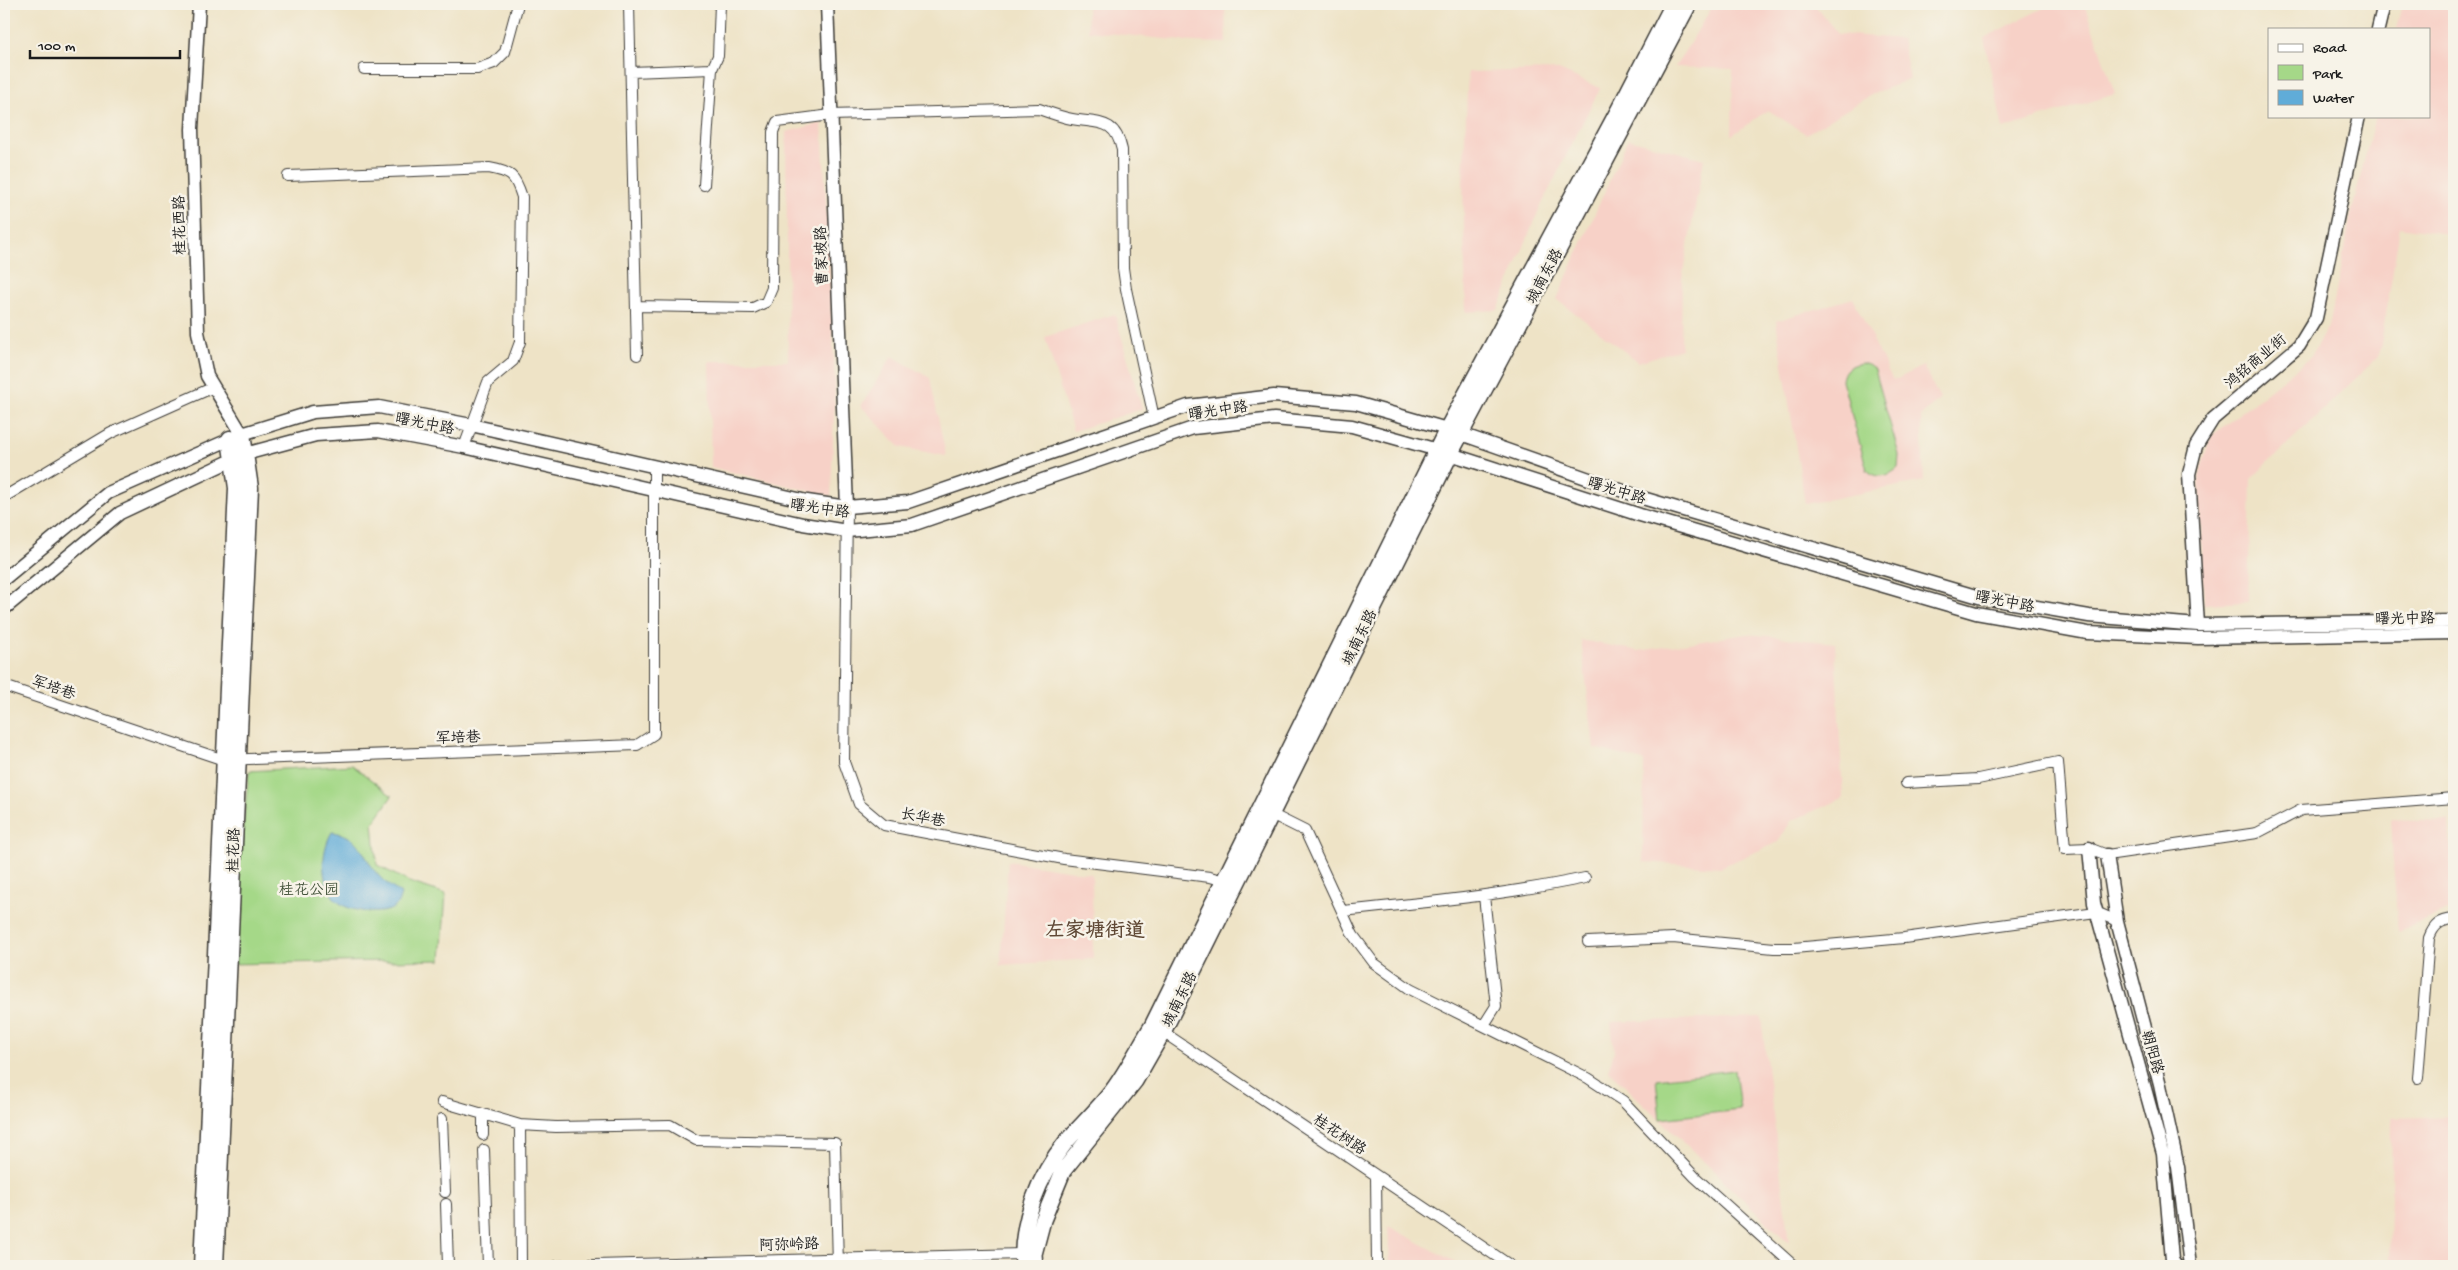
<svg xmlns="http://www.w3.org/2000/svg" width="2458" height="1270" font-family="'Gochi Hand','LXGW WenKai TC',sans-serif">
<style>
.built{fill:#f7d1c7}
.green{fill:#a5d888;stroke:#607a52}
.water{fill:#60acd8;stroke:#3e647a}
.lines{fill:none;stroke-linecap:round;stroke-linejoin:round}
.minor-casing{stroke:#3c3a36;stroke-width:12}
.tertiary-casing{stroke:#3c3a36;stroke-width:15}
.secondary-casing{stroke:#3c3a36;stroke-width:18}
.primary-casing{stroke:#3c3a36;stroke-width:19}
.minor{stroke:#fff;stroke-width:10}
.tertiary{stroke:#fff;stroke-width:12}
.secondary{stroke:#fff;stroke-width:15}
.primary{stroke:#fff;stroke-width:16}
.labels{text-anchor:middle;stroke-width:5;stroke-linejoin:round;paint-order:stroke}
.street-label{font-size:15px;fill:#1c1c1c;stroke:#f7f3e8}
.park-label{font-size:15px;fill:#45543c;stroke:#f7f3e8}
.district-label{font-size:20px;font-weight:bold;fill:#604936;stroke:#f7f3e8}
</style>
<rect width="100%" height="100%" fill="#f7f3e8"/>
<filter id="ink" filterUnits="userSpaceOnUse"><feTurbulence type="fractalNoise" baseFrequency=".02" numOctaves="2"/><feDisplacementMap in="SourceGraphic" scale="10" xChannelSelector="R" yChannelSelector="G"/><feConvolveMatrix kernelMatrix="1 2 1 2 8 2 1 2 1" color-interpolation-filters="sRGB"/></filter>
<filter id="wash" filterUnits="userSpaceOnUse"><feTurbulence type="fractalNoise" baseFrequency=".0096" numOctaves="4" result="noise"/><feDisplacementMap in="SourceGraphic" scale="20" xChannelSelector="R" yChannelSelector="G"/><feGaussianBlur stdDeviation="1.12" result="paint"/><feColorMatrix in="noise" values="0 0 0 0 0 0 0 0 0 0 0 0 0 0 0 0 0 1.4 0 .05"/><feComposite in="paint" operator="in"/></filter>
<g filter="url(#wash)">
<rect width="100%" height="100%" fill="#eee3c6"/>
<path class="built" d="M1087,4h138l1,39 -33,-1 -105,-11z
M1714,4h100l24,30 64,5 8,40 -39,16 -65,39 -38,-24 -36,25 1,-66 -58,-2z
M2051,4h33l31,90 -112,35 -19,-91z
M2402,4h52v231l-54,-8 -21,129 -128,123 -3,123 -44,2 -5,-127 11,-40 101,-80 19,-35 20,-103 25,-103h54v-87h-33z
M1559,70l41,18 -62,124 -40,98 -32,2 -3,-130 5,-110z
M822,123l13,260 -4,113 -120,-29 -2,-106h79l-2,-229z
M1628,139l76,20 -22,119 -1,71 -43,13 -81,-63z
M1853,298l40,83 30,-15 17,33 -19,17 3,65 -119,23 -29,-183z
M1115,314l27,95 -69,22 -28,-94z
M892,356l38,22 16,78 -46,-9 -39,-41z
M1747,634l88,9 8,155 -52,23 -13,21 -57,25 -78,-5 1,-101 -50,-13 -13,-108 58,11z
M2390,819l59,2 5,87 -56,24z
M1008,861l84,13 1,85 -92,6z
M1761,1017l28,226 -181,-173 6,-18 -3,-30z
M2454,1116v150h-64l2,-148z
M1388,1226l75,40h-73z"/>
<path class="green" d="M1861,363l7,2 7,5 24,85 -1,13c-9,8 -21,12 -31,2l-25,-90c2,-12 8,-14 19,-17z
M352,765l40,31 -19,27 4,42 32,17 37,12 -5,66 -213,4 21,-193z
M1735,1070l5,40 -80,9 -4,-40z"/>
<path class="water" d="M332,832c30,3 30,25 47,44 6,7 14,12 22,18 -1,3 -2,8 -4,11 -9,12 -45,7 -56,-1 -22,-15 -21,-52 -9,-72z"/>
</g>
<g filter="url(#ink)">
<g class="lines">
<g class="minor-casing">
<path id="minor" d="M629,4l8,351
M364,69h113l17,-6 11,-11 13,-48
M631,72l81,-3
M288,176l201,-8c22,4 26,7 33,29l-2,145 -7,19 -25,21 -24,65
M704,185l8,-116 6,-13 2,-52
M636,306l117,2 13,-6 6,-14 1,-156 4,-10 54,-7 208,-6c11,4 22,8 33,10 27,5 43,-1 50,31l1,118 3,21 28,129
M4,497l107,-64 103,-46
M847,507l-3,255 15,42 25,21 180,34 146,18 15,4
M4,686l220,74 413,-15 17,-11v-268
M1906,783l72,-4 80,-17 7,87 24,-1 18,7 150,-22 44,-23 153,-12
M1271,814l34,17 48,104 21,28 36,26 178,89 35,23 72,76 99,89
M1484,896l12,110 -12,19
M1342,911c81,-8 162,-16 243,-33
M1588,942l85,-4 101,10h20l110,-10 192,-26 21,9
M1160,1030l351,236
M2418,1078l11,-140c5,-13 11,-18 25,-19
M442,1102l78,23 36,2 114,-2 26,15 139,3 3,123
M483,1114v21
M442,1119l3,73
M520,1125l1,141
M484,1150l4,116
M1376,1176l1,90
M446,1204l2,62
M557,1266l465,-12"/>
</g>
<g class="tertiary-casing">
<path id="tertiary" d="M199,4l-7,125 6,203 9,44 35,58
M827,4l20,503
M2378,29l6,-25
M4,579l104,-86 134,-59 71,-22 66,-5 92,18 336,76 40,6 61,-5 280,-96 86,-10 82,7 91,26 199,70 333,98 110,19 109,9 256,-4
M4,609l116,-96 125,-59 71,-19 62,-4 86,16 339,77 44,7 65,-6 281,-97 81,-9 78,7 89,25 199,64 336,98 112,20 110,5 256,-5
M2198,625l-9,-151 7,-28 17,-27 86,-73 17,-28 43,-202
M2089,848l5,55 69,251 9,106 4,6
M2107,855l10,66 43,164 18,82 12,99"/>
</g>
<g class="secondary-casing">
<path id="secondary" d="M1023,1266c-3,-43 16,-91 43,-124 15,-17 32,-33 46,-51 15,-20 27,-44 40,-65l295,-597 172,-320 54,-105
M1035,1266l-1,-12 9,-34 20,-49 72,-90 28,-49 292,-587 234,-441"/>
</g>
<g class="primary-casing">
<path id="primary" d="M202,1266l35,-778 -7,-49
M215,1266l35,-778 -8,-54"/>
</g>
<use href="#minor" class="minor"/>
<use href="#tertiary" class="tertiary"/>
<use href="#secondary" class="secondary"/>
<use href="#primary" class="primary"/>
</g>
</g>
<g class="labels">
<g class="street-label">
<text transform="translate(179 225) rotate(-91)" y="5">桂花西路</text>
<text transform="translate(821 256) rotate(-92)" y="5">曹家坡路</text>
<text transform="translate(1544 276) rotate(-62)" y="5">城南东路</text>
<text transform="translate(2255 361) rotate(-40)" y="5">鸿铭商业街</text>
<text transform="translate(1218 410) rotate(-8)" y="5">曙光中路</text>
<text transform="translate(425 423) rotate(11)" y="5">曙光中路</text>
<text transform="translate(1617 490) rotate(17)" y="5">曙光中路</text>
<text transform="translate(820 508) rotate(8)" y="5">曙光中路</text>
<text transform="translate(2005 601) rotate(11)" y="5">曙光中路</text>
<text transform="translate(2405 618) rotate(-1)" y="5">曙光中路</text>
<text transform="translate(1359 637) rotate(-64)" y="5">城南东路</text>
<text transform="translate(54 687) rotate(19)" y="5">军培巷</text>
<text transform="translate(458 737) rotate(-2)" y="5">军培巷</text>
<text transform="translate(923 817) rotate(11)" y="5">长华巷</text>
<text transform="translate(233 850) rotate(-88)" y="5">桂花路</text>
<text transform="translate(1179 999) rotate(-64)" y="5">城南东路</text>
<text transform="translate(2153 1052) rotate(74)" y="5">朝阳路</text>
<text transform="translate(1340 1134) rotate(34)" y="5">桂花树路</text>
<text transform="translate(789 1244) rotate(-2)" y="5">阿弥岭路</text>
</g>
<g class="park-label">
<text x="309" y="894">桂花公园</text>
</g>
<g class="district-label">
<text x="1095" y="936">左家塘街道</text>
</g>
</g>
<rect width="2458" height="1270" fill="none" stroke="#f7f3e8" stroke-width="20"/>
<rect x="2268" y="28" width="162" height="90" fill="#f7f3e8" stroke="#9f9d96"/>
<rect x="2278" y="44" width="25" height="8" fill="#ffffff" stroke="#9f9d96"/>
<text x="2313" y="52" font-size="15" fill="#1c1c1c">Road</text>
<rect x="2278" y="65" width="25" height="15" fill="#a5d888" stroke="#9f9d96"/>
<text x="2313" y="78" font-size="15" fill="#1c1c1c">Park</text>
<rect x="2278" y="90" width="25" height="15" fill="#60acd8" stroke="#9f9d96"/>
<text x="2313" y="102" font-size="15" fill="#1c1c1c">Water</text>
<path d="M30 50v8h150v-8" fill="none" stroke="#1c1c1c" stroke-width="2.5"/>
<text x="38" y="50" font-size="15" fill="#1c1c1c" stroke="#f7f3e8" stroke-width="4" paint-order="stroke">100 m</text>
</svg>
